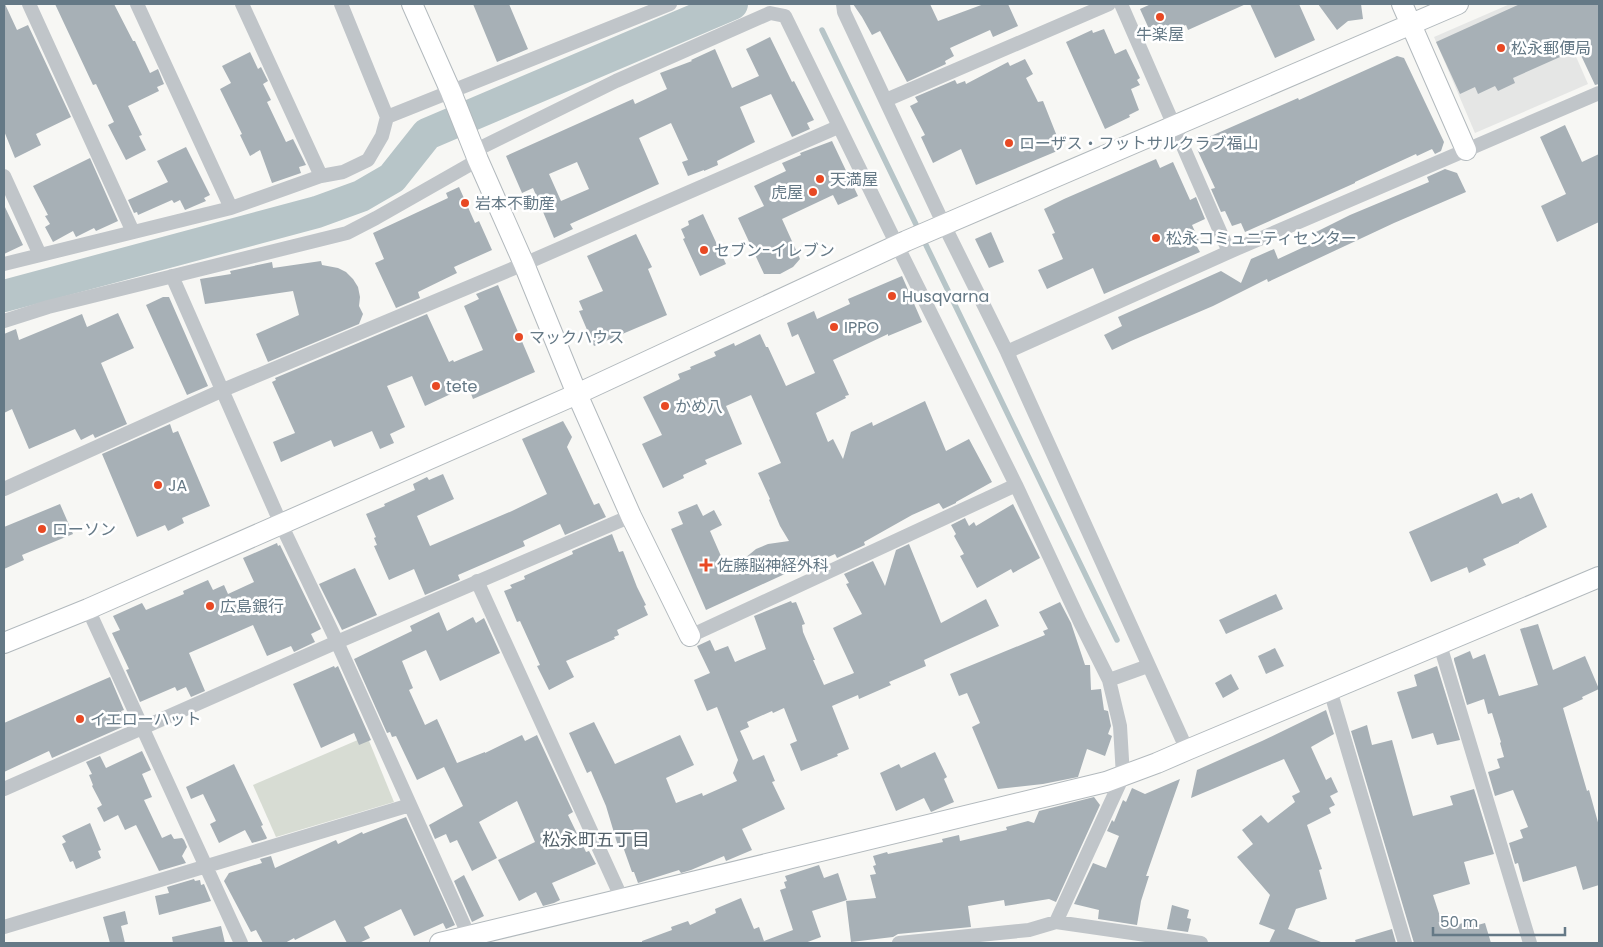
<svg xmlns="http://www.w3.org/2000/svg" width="1603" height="947" font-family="Poppins,'Noto Sans JP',sans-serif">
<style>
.built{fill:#e5e6e5}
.green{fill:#d7dcd3}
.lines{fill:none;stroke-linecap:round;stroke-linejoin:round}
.stream{stroke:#b7c5c8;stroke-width:5.5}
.river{stroke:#b7c5c8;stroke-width:32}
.building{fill:#a7b0b6;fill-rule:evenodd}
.secondary-casing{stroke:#b2b9bd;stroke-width:22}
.street{stroke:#c0c5c9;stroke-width:14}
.secondary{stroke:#fff;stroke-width:20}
.poi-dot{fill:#e84924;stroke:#fff;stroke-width:2}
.labels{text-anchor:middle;stroke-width:5;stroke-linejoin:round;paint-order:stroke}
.poi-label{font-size:16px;fill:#657986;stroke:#fff;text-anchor:start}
.neighbourhood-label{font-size:18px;fill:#54626b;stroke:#fff}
</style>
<rect width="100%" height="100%" fill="#f7f7f4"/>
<path class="built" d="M1510,4h43l35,80 -113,49 -41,-96z"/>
<path class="green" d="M367,736l27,66 -118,35 -23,-52z"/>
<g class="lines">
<path class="stream" d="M822,30l295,610"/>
<path class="river" d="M4,296l313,-84 44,-16 31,-18 35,-44 305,-130"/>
</g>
<path class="building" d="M4,4h1l12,26 11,-5 43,92 -35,17 5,11 -26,13 -11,-27z
M55,4h59l19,37h2l15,32 8,-4 6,15 -7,3 2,4 -31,15 14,29 -3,1 7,14 -20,10 -18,-35 6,-3 -18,-38 -3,1z
M473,4h36l19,45 -31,13z
M853,4h77l8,17 46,-17h24l10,22 -25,11 -3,-7 -40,18 4,8 -9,5 1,3 -39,18 -27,-51 -8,4 -10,-18z
M1151,4h95l-58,26 -2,-5 -32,15 -14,-31z
M1250,4h49l16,36 -40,18z
M1318,4h43l2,15 -15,2 -11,9z
M1520,4h79v80l-4,1 -17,-36 -65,29 2,5 -17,8 -3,-5 -17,8 -3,-7 -15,7 -24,-52z
M1104,29l11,25 11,-5 14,29 -3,2 3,5 -9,4 8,21 -10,5 1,2 -25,12 -39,-87 26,-12 1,3z
M770,37l22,45 2,-1 20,39 -7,3 3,6 -18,8 -21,-43 -31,13 15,35 -38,19 1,4 -14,6v-1l-16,6 -6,-14 6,-2 -17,-37 -32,15 20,46 -89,40 3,5 -19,9 -21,-50 -11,5 -16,-37 127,-57 2,5 32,-15 -7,-16 32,-12 -1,-1 24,-11 17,39 27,-12 -13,-27zM577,162l12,27 -28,12 -12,-27z
M250,52l8,17 3,-2 7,14 -5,3 8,16 -4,2 19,40 7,-3 13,26 -7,2 2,6 -29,10 -12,-33 -10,6 -10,-21 2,-1 -22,-45 11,-6 -9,-17z
M1397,56l7,2 40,84 -3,9 -6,3 -3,-5 -15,7 -1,-2 -61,28v1l-110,49 -4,-9 -9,3 -7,-15 -4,1 -10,-23 4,-1 -18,-39 10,-4 -3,-6 94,-41 1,2z
M1025,59l8,15 -7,4 12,24 5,-1 19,48 -86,36 -15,-36 -28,14 -12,-26 4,-2 -15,-29 8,-4 -3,-5 40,-17 2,4 8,-3 1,3 42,-22 2,4z
M1565,125l17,37 17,-8v68l-42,20 -16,-36 25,-12 -26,-57z
M832,141l26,55 -20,9 -5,-10 -51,24 18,40 -7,8 -13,7h-16l-26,-56 26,-12 -10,-20 32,-15 -4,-8 19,-8 -1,-2z
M186,147l24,48 -6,3 2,3 -21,9 -5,-10 -6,3 -2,-3 -34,15 -1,-3 -3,1 -6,-13 40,-18 -11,-21z
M90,158l28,63 -22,10 -2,-3 -18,9 -3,-6 -20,11 -8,-15 5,-3 -5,-8 3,-1 -15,-29z
M1156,159l4,9 13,-6 17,38 6,-3 9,22 -13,6 8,18 -4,2 4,7 -96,42 -11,-26 -46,21 -9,-19 25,-11 -11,-25 3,-1 -11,-24 20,-10z
M1445,169l12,4 9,19 -72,31 -126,59 -1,-3 -54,27 -82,35 -19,9 -8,-15 18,-9 -4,-9 103,-46 20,12 10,-24 23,-10 4,10 41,-19 -3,-8 34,-17 79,-33 -2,-5z
M459,187l16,36 4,-2 13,29 -38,17 3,6 -39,19 2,6 -24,10 -21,-45 9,-4 -11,-26 75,-35 -2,-5z
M4,205l19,40 -19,9z
M703,214l23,50 -26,12 -17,-37 2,-1 -4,-9 8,-4 -1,-4z
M991,232l13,30 -15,6 -14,-29z
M636,234l16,33 -4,2 19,46 -73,31 -15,-35 4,-1 -4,-9 24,-10 -16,-35z
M321,261l1,4 16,3 8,4 7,7 5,8 2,10 -1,9 4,8 -4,10 -91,38 -12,-28 43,-19 -6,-24 -88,13 -5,-25 31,-5 -1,-3 42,-9 1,6z
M902,276l20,46 -34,14v-2l-55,26 16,35 -4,1 1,2 -30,15 12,29 5,-3 10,20 8,-27 21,-10 1,4 52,-25 21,50 23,-12 23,43 -36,20v1l-13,6 -4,-6 -27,12 -48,27 1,3 -28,13 -2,-4 -27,12 -1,-2 -7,4v-1l-94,43 -35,-81 12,-5 -5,-12 19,-8 6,12 11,-6 8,15 -12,6 18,41 28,-23 12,-5 21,-3 -9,-15 -11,-26 1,-1 -12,-26 23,-10 -30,-68 -25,11 16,38 -37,16 2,4 -24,11 1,3 -21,10 -21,-44 20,-9 -19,-38 37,-18 -2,-5 13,-5 -1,-2 26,-11 -2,-4 20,-9 1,3 25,-12 6,13h2l18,39 29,-13 -17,-39 -6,3 -5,-14 27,-12 3,8 33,-15 -2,-5z
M498,285l37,87 -62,27 -5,-13 -43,20 -13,-30 -25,10 18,41 -15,7 4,9 -14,6 -8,-18 -38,16 -3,-7 -50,22 -8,-20 22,-9 -23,-51 4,-2 -1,-2 152,-64 22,48 4,-2 1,2 29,-12 -19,-44 15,-7 -3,-5z
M163,297h6l39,89 -21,9 -41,-90z
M118,313l16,35 -33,15 26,61 -32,14 -2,-4 -12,6 -6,-11 -46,20 -17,-40 -8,4v-79l12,-5 3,11 63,-26 5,13z
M563,421l9,16 -5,10 27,58 5,-2 7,14 -41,18 -5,-11 -37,17 2,5 -67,29 2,5 -35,15 -11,-26 -25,11 -15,-34 3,-1 -3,-7 2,-1 -10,-23 19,-8 -1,-2 31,-14 -2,-6 14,-7 2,3 14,-6 11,25 -37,17 13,30 82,-35 35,-17 -25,-55z
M170,424l3,9 5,-2 32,75 -28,12 2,5 -16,8 -3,-6 -28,12 -35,-83z
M1497,493l5,11 17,-7 1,2 12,-6 15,34 -28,15v1l-36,16 3,6 -17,8 -2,-6 -36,15 -22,-50z
M60,504l13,30 -51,21 2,5 -20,9v-42z
M1013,504l27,54 -27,15 -2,-4 -34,19 -17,-32 4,-2 -10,-18 2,-2 -5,-9 14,-7 4,8 5,-4 2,4z
M612,534l7,18 4,-1 14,36 9,18 -2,1 4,9 -31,15 2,5 -5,2 1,2 -49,22 8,16 -25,13 -12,-24 3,-1 -20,-44 -3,1 -13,-31 8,-3 -2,-3 15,-6 -1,-3 49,-22 -1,-3z
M277,543l1,3 2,-1 41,84 -10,5 4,8 -21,10 -3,-6 -24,10 -14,-31 -64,28 16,38 -14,6 -5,-10 -9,4 -2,-4 -35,15 -14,-32 3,-1 -17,-36 8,-3 -7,-14 29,-13 4,7 38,-16 -1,-3 25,-11 5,10 11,-5 4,9 26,-12 -11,-24z
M909,544l32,79 45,-24 13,27 -75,34 2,6 -37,16 2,3 -32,14 -1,-4 -26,11 17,43 -12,5 1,2 -37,15 -11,-27 7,-3 -13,-33 -11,5 -1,-2 -25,11 2,5 -9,4 13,29 11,-5 11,26 -3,1 13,27 -43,20 10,21 -26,11 -2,-5 -33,14 -10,3 -2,-3 -41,13 -4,-11h-2l-10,-28 -4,2 -12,-40 -15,-35 -4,2 -18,-40 25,-11 21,42 65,-29 14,30 -28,13 10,25 26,-10 1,3 34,-15 -4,-8 5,-13 -21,-53 -10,4 -13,-31 16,-7 -13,-27 13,-6 5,11 13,-5 7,16 31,-13 -12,-33 37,-15 1,2 4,-1 9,22 -3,1 1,7 12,28h-2l11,25 30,-12 -21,-45 29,-14 -16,-30 3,-1 -5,-9 29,-13 12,25 11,-36z
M355,568l22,47 -35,15 -23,-46z
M1276,594l7,15 -57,25 -7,-14z
M1060,602l11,21 14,42h5l1,25 10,-1 3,21 4,1 3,15 -3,8 4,2 -7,20 -18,-7 -9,28 -35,7 -45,5 -26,-62 8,-4 -13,-30 -8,3 -9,-22 95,-39 -2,-4 5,-2 -9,-17z
M439,612l8,19 26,-14 3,6 8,-5 16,35 -60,28 -14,-31 -24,11 11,27 -4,2 16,35 12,-6 20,44 28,-11v1l37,-18 3,6 12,-6 36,77 -5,3 18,37 3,-1 7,13 -44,19 8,17 -6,3 -11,3 -7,-14 -17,9 -21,-41 37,-18 -18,-41 -38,21 18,36 -25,13 -15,-31 -7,3 -4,-9 -11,5 -6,-14 34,-19 -19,-39 -27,13 -21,-44 -4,1 -2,-5 -3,1 -33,-74 58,-28 -2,-5z
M1538,624l15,46 32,-14 14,33 -17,8 1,2 -20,9 24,83 2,-1 10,36v59l-16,5 -7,-24 -53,16 -5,-19 -3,1 -6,-21 14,-5 -3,-8 8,-3 -15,-37 -18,6 -7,-24 12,-4 -3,-9 7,-2 -4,-14 1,-1 -9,-29 -4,1 -4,-15 -17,6 -13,-45v-2l16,-7 3,8 12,-5 14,42 39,-11 -18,-56z
M1275,648l9,18 -18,8 -8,-18z
M334,666l1,2 3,-2 33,74 -12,5 -5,-12 -33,15 -28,-64z
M1437,666l23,74 -23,5 -4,-12 -21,6 -15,-47 20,-6 -3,-11z
M1231,674l8,15 -16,9 -8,-15z
M110,677l14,33 -3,1 6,14 -75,33 -3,-7 -45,21v-49z
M1326,710l8,24 -23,13 15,33 5,-3 7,15 -8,4 5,9 -6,3 2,5 -24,12 15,44 -3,1 8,29 -31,10 -8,20 33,13v1h-52l6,-13 -16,-6 11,-29 -33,-38 16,-13 -11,-14 19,-15 7,8 27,-21 -3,-6 8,-4 -16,-33 -93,39 6,-28 65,-29z
M1367,725l5,20 20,-5 21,76 40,-11 -3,-9 24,-7 20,65 -30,8 6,22 -37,11 11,34 28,-9 2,6 11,-3 6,20h-77l-63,-212z
M142,751l9,19 -9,4 10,23 -8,3 18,38 9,-4 3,5 8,-1 2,2 3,7 -5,9 4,7 -27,8 -23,-46 -11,5 -7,-15 -14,7 -7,-14 5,-3 -10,-19 1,-1 -4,-10 3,-1 -6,-12 14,-6 6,12z
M935,752l12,25 -3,2 10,23 -23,10 -7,-14 -28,13 -16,-38 19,-9 2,4z
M234,764l29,61 -2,1 6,12 -1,1 -14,4 -7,-13 -26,13 -9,-19 6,-3 -13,-27 -12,5 -5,-12z
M1180,779l-34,97h3l-8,25 -4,24 -39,-6 1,-9 -25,-6 19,-41 13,5 13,-32 -12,-5 5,-11 2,2 9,-22 3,2 6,-14 13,6z
M1094,797l6,8 -44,97 -7,-3 -44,7 -1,-6 -36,6 3,21 -73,7 -5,3 -42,5 -5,-41 30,-3 -6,-23 6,-1 -3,-8 3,-1 -3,-9 14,-4 1,2 55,-12 -1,-3 17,-4 1,6 47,-11 -1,-3 22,-6 6,2 5,-12z
M406,817l49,108 -9,4 -3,-6 -29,13 -13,-27 -37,18 6,11 -11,5h-12l-12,-23 -40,20 -1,-2 -9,5h-22l-7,-13 -5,2 -27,-51 5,-8 33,-10 -2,-4 11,-3 4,12 61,-28 2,4 24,-12 1,2z
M90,823l11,27 -3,1 3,7 -25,11 -3,-8 -3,1 -8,-18 4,-2 -4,-6z
M819,865l5,13 14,-5 9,27 -35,11 9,26 -16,6h-163v-2l30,-11 -1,-3 17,-6 2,4 26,-12 -1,-4 26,-11 13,31 5,-2 5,14 29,-11 -13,-40 6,-2 -2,-6 3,-1 -2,-5z
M464,875l20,41 -12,6 -18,-41z
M194,879l1,2 5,-1 1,5 3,-1 7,17 -52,14 -4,-19 14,-3 -2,-6z
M1172,905l17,5 -2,8 4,1 -3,13 -21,-3z
M125,911l3,13 -7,2 4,17h-15l-7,-26z
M221,926l4,17h-52l-1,-6z
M1392,929l4,14h-40l-1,-3z"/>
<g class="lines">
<g class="secondary-casing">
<path id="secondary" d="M412,4l39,88 27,68 46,104 53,130 54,122 59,120
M1402,4l64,146
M4,643l84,-34 489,-215 329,-153 552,-237
M440,943l666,-161 51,-19 30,-13 412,-173"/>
</g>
<path class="street" d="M29,4l104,228
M137,4l94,204
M242,4l79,172
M843,4l1,8 100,213 63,127 180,398
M1121,4l108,248
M886,100l223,-96
M387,117l283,-113
M474,151l142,-70 154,-68 15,3 112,229 119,240 64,137 29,58 11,46 3,50 -67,146 145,21
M4,176l36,79
M4,264l227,-56 90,-32 22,-4 25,-12 14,-24 5,-19 -46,-113
M172,276l109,248 56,118 132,294
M4,321l44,-14 299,-74 29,-15 102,-58
M1007,352l222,-100 370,-159
M4,489l219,-99 301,-126 314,-137
M477,581l145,318
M88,609l153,334
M690,636l326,-151
M1440,645l90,298
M1109,680l39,-14
M1330,690l75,253
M4,789l333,-147 294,-126
M4,927l406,-122
M899,943l130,-13 27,-8"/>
<use href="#secondary" class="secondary"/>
</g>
<g class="poi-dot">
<circle cx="1160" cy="17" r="5"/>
<circle cx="1501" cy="48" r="5"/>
<circle cx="1009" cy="143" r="5"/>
<circle cx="820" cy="179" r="5"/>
<circle cx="813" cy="192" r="5"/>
<circle cx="465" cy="203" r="5"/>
<circle cx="1156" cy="238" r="5"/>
<circle cx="704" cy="250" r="5"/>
<circle cx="892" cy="296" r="5"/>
<circle cx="834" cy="327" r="5"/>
<circle cx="519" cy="337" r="5"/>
<circle cx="436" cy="386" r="5"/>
<circle cx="665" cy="406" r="5"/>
<circle cx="158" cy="485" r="5"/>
<circle cx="42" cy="529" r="5"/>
<path d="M703.5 557.5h5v5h5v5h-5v5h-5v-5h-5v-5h5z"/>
<circle cx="210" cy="606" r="5"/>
<circle cx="80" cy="719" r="5"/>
</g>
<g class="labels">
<g class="poi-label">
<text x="1160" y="40" text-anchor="middle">牛楽屋</text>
<text x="1511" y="54">松永郵便局</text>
<text x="1019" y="149">ローザス・フットサルクラブ福山</text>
<text x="830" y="185">天満屋</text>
<text x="803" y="198" text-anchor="end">虎屋</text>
<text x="475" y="209">岩本不動産</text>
<text x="1166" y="244">松永コミュニティセンター</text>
<text x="714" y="256">セブン-イレブン</text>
<text x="902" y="302">Husqvarna</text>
<text x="844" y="333">IPPO</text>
<text x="529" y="343">マックハウス</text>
<text x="446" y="392">tete</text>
<text x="675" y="412">かめ八</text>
<text x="168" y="491">JA</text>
<text x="52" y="535">ローソン</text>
<text x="717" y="571">佐藤脳神経外科</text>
<text x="220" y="612">広島銀行</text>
<text x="90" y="725">イエローハット</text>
</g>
<g class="neighbourhood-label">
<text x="596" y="846">松永町五丁目</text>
</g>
</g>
<rect width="1603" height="947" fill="none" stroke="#657986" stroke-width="10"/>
<path d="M1433 927v8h132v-8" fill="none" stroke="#657986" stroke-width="2.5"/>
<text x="1440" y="927" font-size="15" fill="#657986" stroke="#ffffff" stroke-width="4" paint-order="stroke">50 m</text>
</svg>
